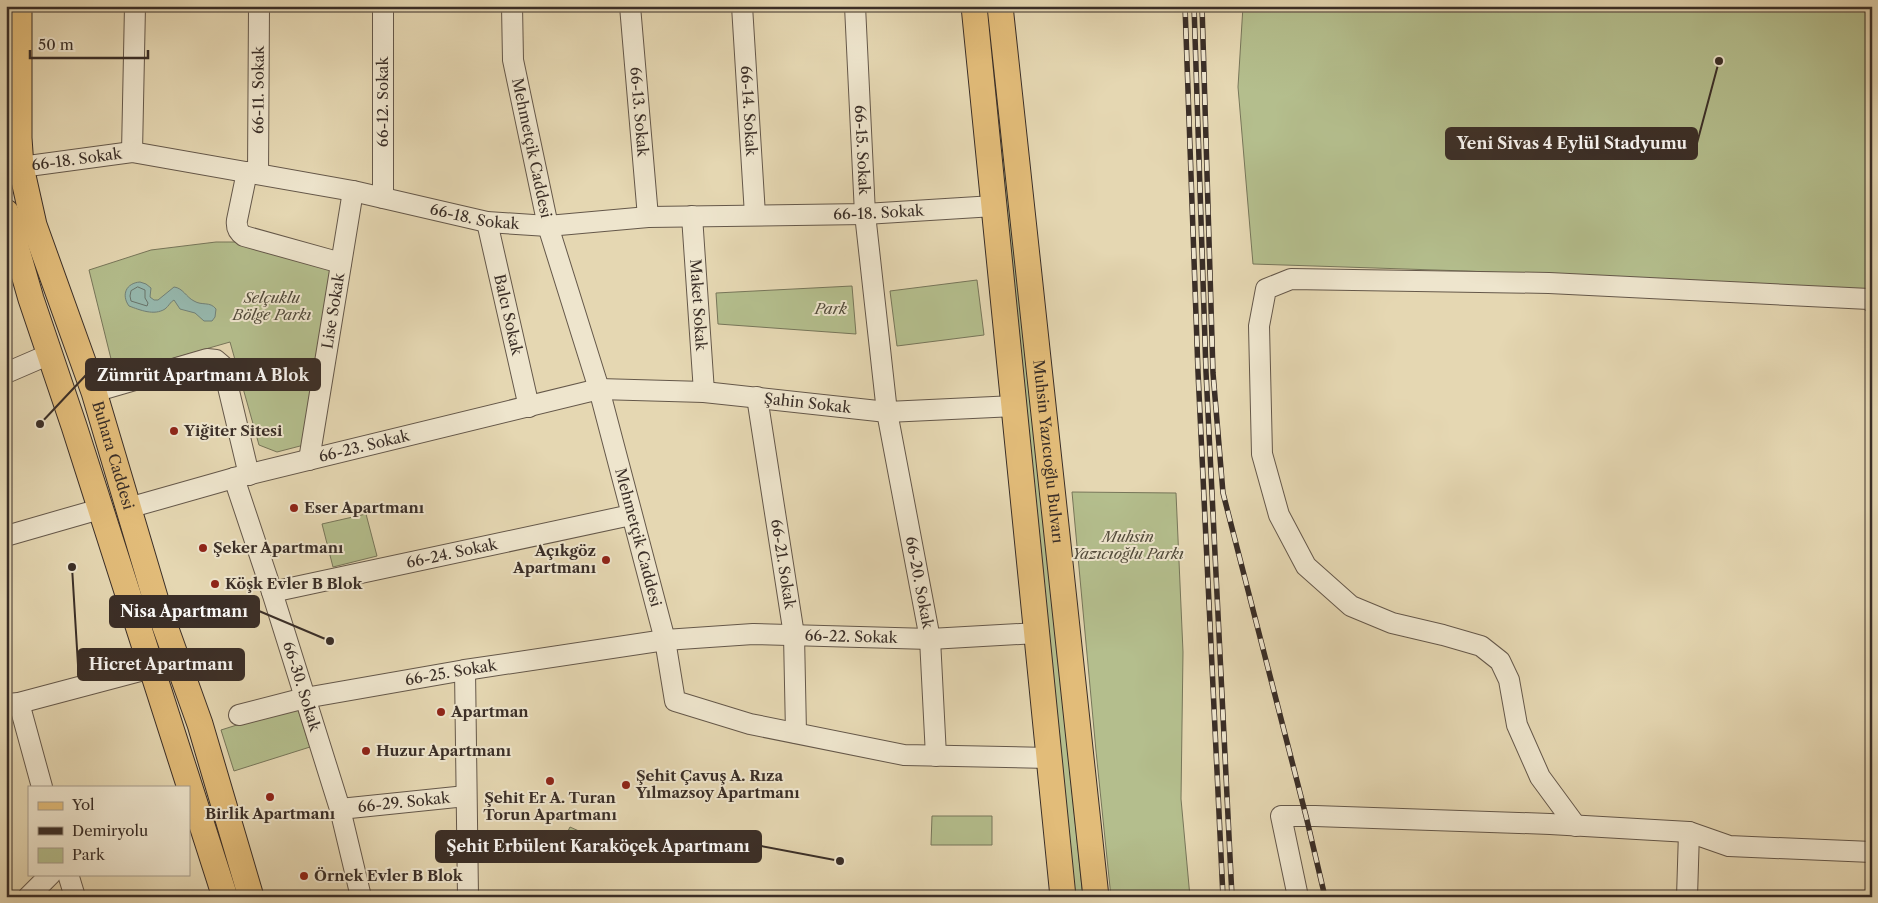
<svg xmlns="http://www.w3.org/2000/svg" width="1878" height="903" font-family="'Libre Caslon Text',serif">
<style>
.green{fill:#b4be8d;stroke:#77765a}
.water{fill:#96b9af;stroke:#718179}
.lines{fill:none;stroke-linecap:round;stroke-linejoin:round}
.shore{stroke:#68746b;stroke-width:1}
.minor-casing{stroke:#65584a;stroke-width:22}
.major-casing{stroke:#3a2e27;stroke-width:27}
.minor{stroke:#eee5cd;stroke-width:20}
.major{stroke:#e2bc79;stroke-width:25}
.rail-casing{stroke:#3a2e27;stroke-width:5.5}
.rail{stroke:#eee5cd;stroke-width:4;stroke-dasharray:11;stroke-linecap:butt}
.poi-dot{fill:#8f2418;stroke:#eee5cd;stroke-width:2}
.labels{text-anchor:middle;stroke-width:4;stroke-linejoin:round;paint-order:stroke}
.street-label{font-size:15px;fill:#3a2e27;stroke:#eee5cd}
.park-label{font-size:15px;font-style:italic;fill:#524b3b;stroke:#eee5cd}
.poi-label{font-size:15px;font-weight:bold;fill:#3a2e27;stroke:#eee5cd;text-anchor:start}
.leader{fill:none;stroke:#3a2e27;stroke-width:2}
.callout-dot{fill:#3a2e27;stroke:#eee5cd;stroke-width:2}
.callout{fill:#3a2e27;stroke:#3a2e27;stroke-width:2}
.callout-label{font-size:16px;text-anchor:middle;font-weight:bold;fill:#fff}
</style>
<rect width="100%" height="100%" fill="#e5d7b2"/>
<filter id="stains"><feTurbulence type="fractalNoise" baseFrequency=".004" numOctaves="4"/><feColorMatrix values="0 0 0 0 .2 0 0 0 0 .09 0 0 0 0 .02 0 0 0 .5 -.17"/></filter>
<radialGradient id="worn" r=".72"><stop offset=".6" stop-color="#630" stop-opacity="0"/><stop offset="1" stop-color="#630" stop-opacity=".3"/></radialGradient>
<path class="green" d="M985,6h6l92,891h-9z
M1243,6h629v284l-406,-19 -213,-7 -15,-177z
M216,242h29l90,23 -31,180 -27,7 -18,-7 -29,-103 -115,33 -26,-105 62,-20z
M977,280l7,55 -87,11 -7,-55z
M852,286l4,48 -138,-10 -2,-31z
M1072,492l104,1 7,159 -2,147 9,98h-79l-15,-146z
M366,514l11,42 -44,11 -11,-43z
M297,706l13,41 -76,24 -13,-41z
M932,816h60v29h-61z
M570,827l20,9 -7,14 -20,-9z"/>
<path class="water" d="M140,282l6,2 5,4 -1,9 4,3h4l16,-13c9,1 12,10 20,14 8,5 16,0 22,8l-1,8 -3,4h-8l-9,-8 -15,-4 -6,-9c-4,2 -5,6 -9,9 -11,7 -25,1 -36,-3 -8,-11 -3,-23 11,-24z"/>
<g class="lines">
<path class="shore" d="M138,287l7,3v8l3,5 -1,3 -16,-5 -1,-5 1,-5z"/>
<g class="minor-casing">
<g id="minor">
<path d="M383,6v192"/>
<path id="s1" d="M512,6l1,54 35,166 51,163 66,251 10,61 75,23 154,31 145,3"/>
<path id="s2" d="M630,6l18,211"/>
<path id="s3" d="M742,6l13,209"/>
<path id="s4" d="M855,6l10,208 22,198 43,227 6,117"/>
<path d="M132,152l3,-146"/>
<path id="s5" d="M21,167l111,-15 221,39 134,31 61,4 100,-9 217,-3 129,-8"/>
<path d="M247,172l-10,48c-1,7 1,12 7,16l97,27"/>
<path id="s6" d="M258,174l1,-168"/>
<path id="s7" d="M692,216l12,176"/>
<path id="s8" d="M487,222l42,185"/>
<path d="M6,373l44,-19"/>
<path d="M94,392l113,-33 9,1 7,6 26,109"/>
<path id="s9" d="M757,397l37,238 2,98"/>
<path id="s10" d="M309,460l44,-269"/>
<path id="s11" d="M234,478l38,114 68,217 21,88"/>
<path id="s12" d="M128,508l106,-30 365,-89 105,3 183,20 128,-6"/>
<path d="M6,536l94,-27"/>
<path id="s13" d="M272,592l359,-77"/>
<path d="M465,670l3,227"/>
<path d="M19,703l23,84"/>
<path d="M6,704l13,-1 132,-35"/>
<path id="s14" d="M239,715l66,-17 160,-28 200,-30 88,-6 177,5 107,-6"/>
<path id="s15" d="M340,809l126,-13"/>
<path d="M1576,826l-36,-49 -23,-52 -8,-45 -9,-19 -19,-15 -38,-11 -51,-12 -41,-17 -45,-40 -27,-51 -17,-61 -3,-128 7,-37 25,-10 258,4 320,16 3,3"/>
<path d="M68,874l7,23"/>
<path d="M28,897l23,-23"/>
<path d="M1298,897l-17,-81h34l235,8 139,8 40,14 143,6"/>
<path d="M1687,897l2,-65"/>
</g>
</g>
<g class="major-casing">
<g id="major">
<path id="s16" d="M19,6v132l2,29 13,58 60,167 63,212 43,120 51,173"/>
<path d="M974,6l89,891"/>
<path id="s17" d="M1000,6l96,891"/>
<path d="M6,212l25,87 43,127 151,471"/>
</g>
</g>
<use href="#minor" class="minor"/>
<use href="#major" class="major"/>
<g class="rail-casing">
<path id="rail" d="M1185,6l13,366 25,525
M1194,6l12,366 26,525
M1202,6l11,367 10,120 83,323 19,81"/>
</g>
<use href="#rail" class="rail"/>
</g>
<g class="poi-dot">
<circle cx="174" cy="431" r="5"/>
<circle cx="294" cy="508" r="5"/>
<circle cx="203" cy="548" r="5"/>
<circle cx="606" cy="560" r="5"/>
<circle cx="215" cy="584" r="5"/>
<circle cx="441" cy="712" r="5"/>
<circle cx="366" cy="751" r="5"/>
<circle cx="550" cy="781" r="5"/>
<circle cx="626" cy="785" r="5"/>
<circle cx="270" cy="797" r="5"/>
<circle cx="304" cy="876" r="5"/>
</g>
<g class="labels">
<g class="street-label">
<text dy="5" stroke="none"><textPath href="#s6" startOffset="84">66-11. Sokak</textPath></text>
<text transform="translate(383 102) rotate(-90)" y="5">66-12. Sokak</text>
<text dy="5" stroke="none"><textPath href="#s3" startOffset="105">66-14. Sokak</textPath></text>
<text dy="5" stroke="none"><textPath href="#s2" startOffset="106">66-13. Sokak</textPath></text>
<text dy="5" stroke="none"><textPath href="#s1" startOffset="144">Mehmetçik Caddesi</textPath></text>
<text dy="5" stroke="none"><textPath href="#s4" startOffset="144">66-15. Sokak</textPath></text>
<text dy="5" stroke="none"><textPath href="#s5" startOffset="56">66-18. Sokak</textPath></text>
<text dy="5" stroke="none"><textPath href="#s5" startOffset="866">66-18. Sokak</textPath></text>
<text dy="5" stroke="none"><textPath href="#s5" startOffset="461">66-18. Sokak</textPath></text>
<text dy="5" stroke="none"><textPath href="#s7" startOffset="89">Maket Sokak</textPath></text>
<text dy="5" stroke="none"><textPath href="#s10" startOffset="151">Lise Sokak</textPath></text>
<text dy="5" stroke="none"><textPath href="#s8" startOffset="95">Balcı Sokak</textPath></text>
<text dy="5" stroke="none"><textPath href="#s12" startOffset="695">Şahin Sokak</textPath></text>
<text dy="5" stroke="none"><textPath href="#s12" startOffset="244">66-23. Sokak</textPath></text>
<text dy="5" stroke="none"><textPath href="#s17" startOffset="448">Muhsin Yazıcıoğlu Bulvarı</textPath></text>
<text dy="5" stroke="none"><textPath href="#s16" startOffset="464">Buhara Caddesi</textPath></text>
<text dy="5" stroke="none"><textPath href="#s1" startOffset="548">Mehmetçik Caddesi</textPath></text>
<text dy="5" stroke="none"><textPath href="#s13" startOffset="184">66-24. Sokak</textPath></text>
<text dy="5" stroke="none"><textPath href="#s9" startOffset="169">66-21. Sokak</textPath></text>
<text dy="5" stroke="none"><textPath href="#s4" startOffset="581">66-20. Sokak</textPath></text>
<text dy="5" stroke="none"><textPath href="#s14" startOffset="619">66-22. Sokak</textPath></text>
<text dy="5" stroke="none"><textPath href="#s14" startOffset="216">66-25. Sokak</textPath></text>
<text dy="5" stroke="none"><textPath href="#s11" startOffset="219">66-30. Sokak</textPath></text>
<text dy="5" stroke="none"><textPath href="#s15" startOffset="64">66-29. Sokak</textPath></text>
</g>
<g class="park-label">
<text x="272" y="303">Selçuklu<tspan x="272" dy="17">Bölge Parkı</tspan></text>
<text x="831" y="314">Park</text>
<text x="1128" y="542">Muhsin<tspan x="1128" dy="17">Yazıcıoğlu Parkı</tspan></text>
</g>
<g class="poi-label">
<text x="184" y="436">Yiğiter Sitesi</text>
<text x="304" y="513">Eser Apartmanı</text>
<text x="213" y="553">Şeker Apartmanı</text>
<text x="596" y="556" text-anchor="end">Açıkgöz<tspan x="596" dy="17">Apartmanı</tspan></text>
<text x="225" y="589">Köşk Evler B Blok</text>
<text x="451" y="717">Apartman</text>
<text x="376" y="756">Huzur Apartmanı</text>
<text x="636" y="781">Şehit Çavuş A. Rıza<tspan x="636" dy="17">Yılmazsoy Apartmanı</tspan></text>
<text x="550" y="803" text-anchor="middle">Şehit Er A. Turan<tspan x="550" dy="17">Torun Apartmanı</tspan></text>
<text x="270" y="819" text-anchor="middle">Birlik Apartmanı</text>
<text x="314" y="881">Örnek Evler B Blok</text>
</g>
</g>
<path class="leader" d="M1719 61L1697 143M40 424L86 375M330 641L259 611M72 567L78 665M840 861L761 846"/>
<g class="callout-dot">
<circle cx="1719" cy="61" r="5"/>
<circle cx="40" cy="424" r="5"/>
<circle cx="330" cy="641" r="5"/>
<circle cx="72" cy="567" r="5"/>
<circle cx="840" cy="861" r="5"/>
</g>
<g class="callout">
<rect x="1446" y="128" width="251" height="31" rx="5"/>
<rect x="86" y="359" width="234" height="31" rx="5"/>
<rect x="110" y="596" width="149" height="31" rx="5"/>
<rect x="78" y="649" width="166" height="31" rx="5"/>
<rect x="436" y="831" width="325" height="31" rx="5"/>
</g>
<g class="callout-label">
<text x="1572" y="149">Yeni Sivas 4 Eylül Stadyumu</text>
<text x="203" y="381">Zümrüt Apartmanı A Blok</text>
<text x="184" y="617">Nisa Apartmanı</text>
<text x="161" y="670">Hicret Apartmanı</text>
<text x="598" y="852">Şehit Erbülent Karaköçek Apartmanı</text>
</g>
<rect width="1878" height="903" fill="none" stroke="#e5d7b2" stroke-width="25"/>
<rect x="8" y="8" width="1863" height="888" fill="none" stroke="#3a2e27" stroke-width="2.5"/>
<rect x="12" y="12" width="1853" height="878" fill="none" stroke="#3a2e27"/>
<rect x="28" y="786" width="162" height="90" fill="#eee5cd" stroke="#a69c8b"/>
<rect x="38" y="802" width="25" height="8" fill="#e2bc79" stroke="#a69c8b"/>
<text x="72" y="810" font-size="15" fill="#3a2e27">Yol</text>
<rect x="38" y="827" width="25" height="8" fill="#3a2e27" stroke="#a69c8b"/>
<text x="72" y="836" font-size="15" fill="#3a2e27">Demiryolu</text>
<rect x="38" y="848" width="25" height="15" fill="#b4be8d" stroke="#a69c8b"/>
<text x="72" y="860" font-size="15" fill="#3a2e27">Park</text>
<path d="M30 50v8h118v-8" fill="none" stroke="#3a2e27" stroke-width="2.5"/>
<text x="38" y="50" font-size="15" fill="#3a2e27" stroke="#eee5cd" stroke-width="4" paint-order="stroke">50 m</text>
<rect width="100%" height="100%" filter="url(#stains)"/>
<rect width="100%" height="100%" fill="url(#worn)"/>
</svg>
